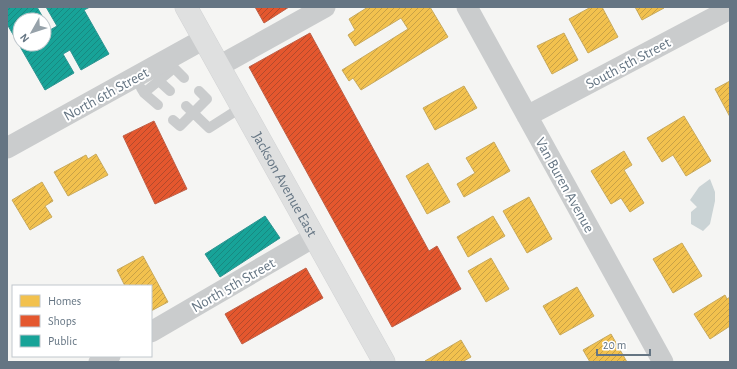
<svg xmlns="http://www.w3.org/2000/svg" width="737" height="369" font-family="'Alegreya Sans',sans-serif">
<style>
.water{fill:#cad3d5}
.homes{fill:url(#homes-hatch);stroke:#c8aa5e}
.shops{fill:url(#shops-hatch);stroke:#be6048}
.public{fill:url(#public-hatch);stroke:#2e9592;fill-rule:evenodd}
.lines{fill:none;stroke-linecap:round;stroke-linejoin:round}
.secondary-casing{stroke:#d2d3d4;stroke-width:23}
.lane{stroke:#cacccd;stroke-width:10}
.street{stroke:#cacccd;stroke-width:21}
.secondary{stroke:#dfe0e0;stroke-width:22}
.labels{text-anchor:middle;stroke-width:4;stroke-linejoin:round;paint-order:stroke}
.street-label{font-size:15px;fill:#657583;stroke:#fff}
</style>
<defs>
<pattern id="homes-hatch" width="6" height="6" patternUnits="userSpaceOnUse"><rect width="6" height="6" fill="#f2c14e"/><path d="M-1 1l2-2M0 6l6-6M5 7l2-2" fill="none" stroke="#c8a146"/></pattern>
<pattern id="shops-hatch" width="6" height="6" patternUnits="userSpaceOnUse"><rect width="6" height="6" fill="#e4572e"/><path d="M-1 1l2-2M0 6l6-6M5 7l2-2" fill="none" stroke="#b24a2c"/></pattern>
<pattern id="public-hatch" width="6" height="6" patternUnits="userSpaceOnUse"><rect width="6" height="6" fill="#17a398"/><path d="M-1 1l2-2M0 6l6-6M5 7l2-2" fill="none" stroke="#188981"/></pattern>
</defs>
<rect width="100%" height="100%" fill="#f5f5f3"/>
<path class="water" d="M710,179l5,13v9l-5,23 -7,7 -12,-7v-12l6,-5 -7,-7 9,-13z"/>
<path class="homes" d="M368,7h62l18,30 -87,53 -8,-12 -4,3 -7,-11 66,-41 -7,-11 -46,28 -7,-11 7,-5 -6,-11z
M591,7h11l16,30 -30,16 -19,-34z
M635,7h29v1l-22,12z
M564,33l14,27 -26,14 -15,-28z
M730,81v36l-15,-28z
M464,86l13,22 -42,22 -12,-22z
M684,116l27,45 -25,15 -13,-21 -11,7 -15,-24z
M494,142l16,29 -46,26 -7,-13 18,-11 -9,-15z
M624,151l8,14 -8,5 20,33 -14,9 -9,-14 -10,6 -20,-33z
M96,154l12,21 -40,21 -14,-24 32,-17 2,4z
M428,163l22,39 -23,12 -21,-38z
M42,182l11,19 -8,5 7,11 -22,13 -18,-30z
M529,197l23,42 -25,14 -24,-42z
M493,216l12,20 -37,21 -11,-20z
M682,243l20,33 -29,17 -20,-34z
M143,256l25,46 -17,9v-25h-26l-8,-16z
M491,258l18,31 -23,13 -18,-31z
M577,287l17,29 -34,19 -17,-29z
M725,295l2,4 3,-2v29l-20,13 -16,-25z
M611,334l16,28h-37l-7,-12z
M461,340l10,17 -9,5h-36l-1,-1z"/>
<path class="shops" d="M255,7h34l-25,16z
M310,33l119,218 8,-5 24,43 -69,38 -143,-260z
M154,121l33,68 -32,15 -32,-68z
M306,268l17,30 -81,46 -17,-30z"/>
<path class="public" d="M7,7h30l13,23 7,-4 -11,-19h44l-6,3 25,44 -28,16 -11,-20 -7,4 11,19 -29,17 -38,-66zM20,20h24v24h-24z
M265,216l15,22 -60,39 -15,-23z"/>
<g class="lines">
<g class="secondary-casing">
<g id="secondary">
<path id="s1" d="M186,7l198,355"/>
</g>
</g>
<path class="lane" d="M159,81l11,10
M141,88l3,5 14,12
M144,93l30,-25 10,10
M186,106l23,22 33,-21
M173,120l7,6 27,-27 -8,-8"/>
<path class="street" d="M467,7l196,355
M219,66l106,-59
M527,116l203,-107
M7,148l197,-109
M151,332l163,-95
M99,362l11,-6"/>
<use href="#secondary" class="secondary"/>
</g>
<g class="labels">
<g class="street-label">
<text transform="translate(628 63) rotate(-28)" y="5">South 5th Street</text>
<text transform="translate(106 94) rotate(-29)" y="5">North 6th Street</text>
<text dy="5" stroke="none"><textPath href="#s1" startOffset="203">Jackson Avenue East</textPath></text>
<text transform="translate(565 185) rotate(61)" y="5">Van Buren Avenue</text>
<text transform="translate(233 285) rotate(-30)" y="5">North 5th Street</text>
</g>
</g>
<rect width="737" height="369" fill="none" stroke="#657583" stroke-width="16"/>
<rect x="12" y="285" width="140" height="72" fill="#ffffff" stroke="#c1c8cd"/>
<rect x="20" y="295" width="20" height="12" fill="#f2c14e" stroke="#c1c8cd"/>
<text x="48" y="305" font-size="12" fill="#657583">Homes</text>
<rect x="20" y="315" width="20" height="12" fill="#e4572e" stroke="#c1c8cd"/>
<text x="48" y="325" font-size="12" fill="#657583">Shops</text>
<rect x="20" y="335" width="20" height="12" fill="#17a398" stroke="#c1c8cd"/>
<text x="48" y="345" font-size="12" fill="#657583">Public</text>
<g transform="translate(32 32) rotate(231)"><circle r="19" fill="#ffffff" stroke="#c1c8cd"/>
<path d="M0-3L7 15L0 10L-7 15Z" fill="#97a2aa"/>
<text y="-6" font-size="11" font-weight="bold" text-anchor="middle" fill="#657583">N</text>
</g>
<path d="M597 349v6h53v-6" fill="none" stroke="#657583" stroke-width="2"/>
<text x="603" y="349" font-size="12" fill="#657583" stroke="#ffffff" stroke-width="3" paint-order="stroke">20 m</text>
</svg>
